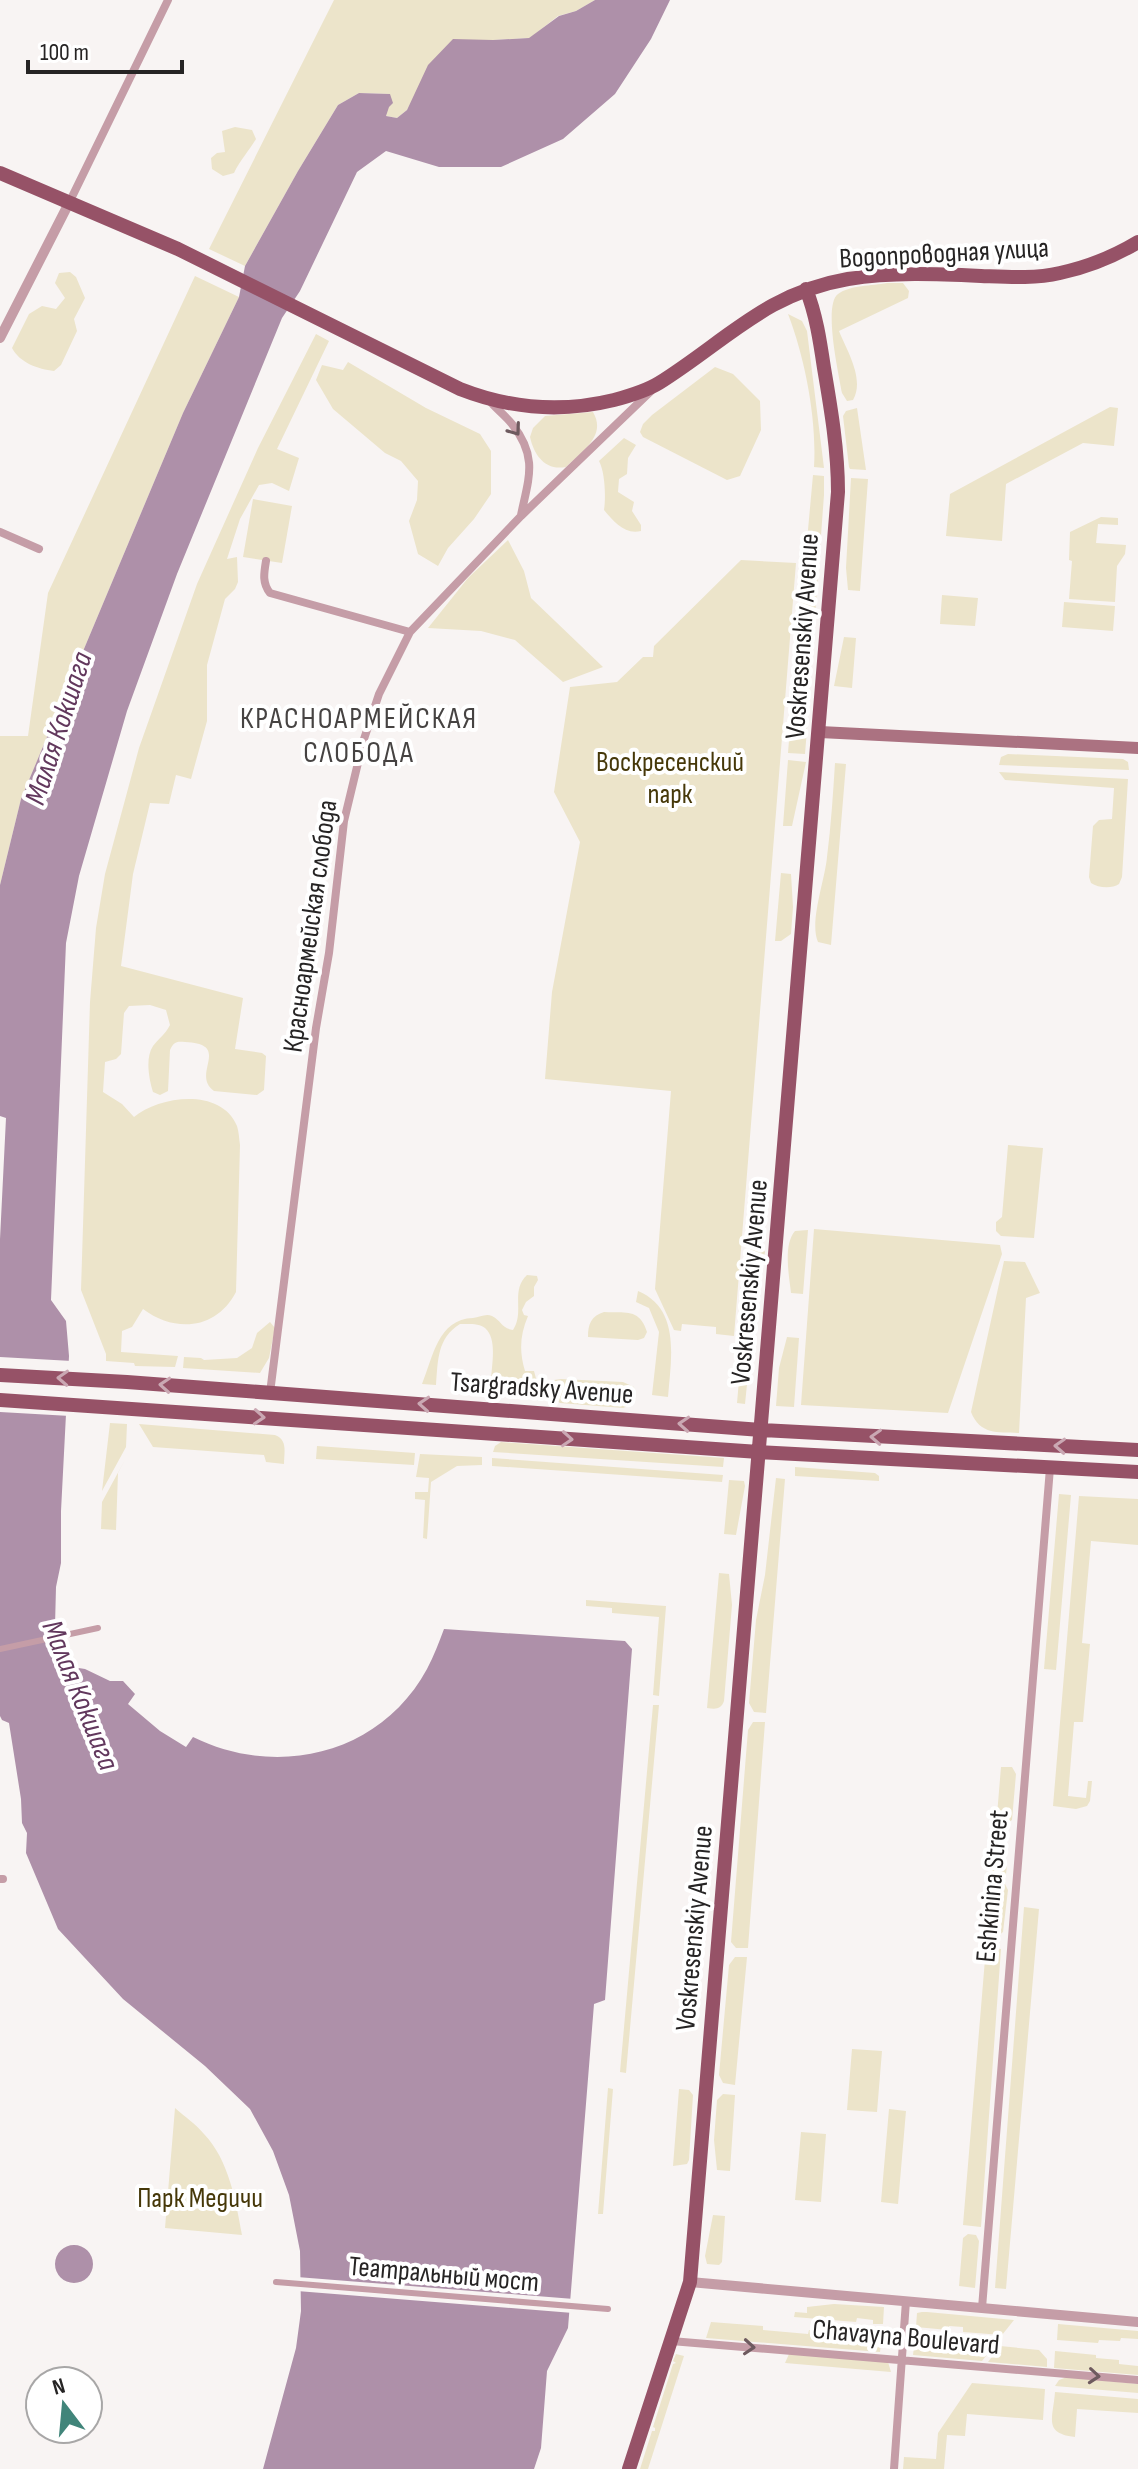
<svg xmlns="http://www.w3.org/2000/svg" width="1138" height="2469" font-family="'Sofia Sans Condensed',sans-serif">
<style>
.green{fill:#ece4ca}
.water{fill:#ae90a9}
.pier{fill:#f8f4f3}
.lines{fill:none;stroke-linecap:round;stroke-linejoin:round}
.pedestrian{stroke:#c59da7;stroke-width:6}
.minor{stroke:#c59da7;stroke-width:8}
.tertiary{stroke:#c59da7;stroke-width:10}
.secondary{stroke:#ab7281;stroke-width:12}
.primary{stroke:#965267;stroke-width:14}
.oneway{stroke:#6e5a5f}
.oneway2{stroke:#caa8b3}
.labels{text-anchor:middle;stroke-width:8;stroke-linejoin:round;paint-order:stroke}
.street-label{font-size:28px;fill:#262424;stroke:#fff}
.park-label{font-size:28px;fill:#463809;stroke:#fff}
.neighbourhood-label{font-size:30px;letter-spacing:2px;fill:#464342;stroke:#fff}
.water-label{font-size:30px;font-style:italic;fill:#62385d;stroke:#fff}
</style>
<rect width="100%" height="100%" fill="#f8f4f3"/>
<path class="green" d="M334,0h261l-19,11 -18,5 -28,22 -37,2 -74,47 -12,23 -10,8 -11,-2 4,-22 -31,-1 -21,12 -40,66 -53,95 -36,-17z
M235,127l17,3 4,9c-7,12 -16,21 -22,34l-11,3 -11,-7 -1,-11 6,-5 8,-1 -3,-21z
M70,272l6,5 9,21 -11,21 3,12 -16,34 -7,6c-16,-2 -34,-8 -42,-23l17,-34 13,-8 14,3 9,-11 -10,-15 4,-10z
M195,276l44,21 -56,116 -162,386 -21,86v-149h28l20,-143z
M887,283h16l6,8 -1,7 -69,33c8,20 26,48 14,69l-6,1 -5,-8c-3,-18 -19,-88 -4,-99 12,-9 34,-8 49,-11z
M788,314l14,7 5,10 17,137 -10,-1c3,-47 -9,-109 -26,-153z
M316,334l13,7 -52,108 22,9 -10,33 -17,-8 -13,2 -19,34 -13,40 10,-2 1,25 -3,7 -10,10 -18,66v56l-16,58 -15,-4 -7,29 -19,-1 -17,71 -12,92 122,32 -8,51 27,4 4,3 -2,34 -7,5 -43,-4c-24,-17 19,-47 -29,-49 -9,-1 -11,0 -15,8l-2,41 -8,4 -7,-3c-4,-13 -8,-34 0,-46 7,-9 11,-10 17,-21l-4,-15 -16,-5 -21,1 -5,7 -3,41 -5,5 -11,3 -2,30 19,12 12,13c25,-21 87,-30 103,9 2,6 2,13 3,19l-4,147c-20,38 -61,41 -93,17l-11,18 -10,4 -1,21 57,4 -3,11 -40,-1 -1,-3 -28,-2v-7l-25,-64 9,-288 6,-74 9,-54 34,-126 58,-164 61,-136z
M348,362l78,46 54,26 11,17v43l-17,25 -26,29 -10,18 -20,-12 -9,-33 8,-21 1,-19 -17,-20 -16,-8 -52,-44 -17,-29 6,-15 21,5z
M715,367l18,7 27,27 1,29 -21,46 -13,4 -84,-43 -3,-5 3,-8 9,-9z
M1110,407l8,1 -4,38 -31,-3 -77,41 -4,57 -56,-5 4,-42z
M857,408l9,62 -16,-1 -1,-2 -6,-51 3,-5z
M593,412c14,24 -11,39 -27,55 -21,4 -32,-12 -36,-30l3,-9 12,-12z
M624,438l12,7 -8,13 -1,16 -8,5 -1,13 16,10 -2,9 9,14v6c-16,4 -27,-9 -37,-21 2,-13 1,-38 -5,-49z
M813,475l11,1v19l-14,189 -16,-1z
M851,478l17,1 -8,112 -12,-1 -2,-22z
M253,499l39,7 -10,57 -39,-6z
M1101,517l17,1v7l-20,-1 -2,19 30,2 -1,9 -8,12 -2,36 -46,-3 3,-38 -3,-1 1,-28z
M508,540l16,31 7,27 72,69 -40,15 -48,-42 -34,-9 -53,-3 40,-50z
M741,560l55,3 -62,773 -18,-2v-7l-34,-3 -1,7 -7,-1 -19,-41 16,-198 -126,-12 7,-87 28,-150 -26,-50 16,-105 47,-5 26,-25h10l1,-11z
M942,595l36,3 -3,28 -35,-2z
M1064,602l51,4 -2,25 -51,-4z
M844,637l12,1 -4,50 -18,-2z
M793,689l17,2 -5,63 -17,-1z
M1008,754l115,5 5,3 1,8 -130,-5 2,-8z
M788,760l18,2 -14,64h-9z
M835,763l11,1 -15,181 -13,-3c-9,-20 7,-62 9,-85 4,-31 6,-63 8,-94z
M999,772l129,7 -6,98 -3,7c-7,5 -21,4 -28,-1l-2,-6 4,-51 6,-6 13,-1 2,-31 -109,-8z
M781,873l10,1 2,33 -2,27 -10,7h-6z
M1008,1145l35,3 -9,90 -33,-2 -5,-5v-9l6,-5z
M814,1229l186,16 2,9 -54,159 -147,-8z
M808,1230l-5,64 -12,-1c-2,-18 -8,-48 4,-62z
M751,1242l10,2 4,8 -10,53 -10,99 -8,-1z
M1004,1261l21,1 15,31 -14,5 -7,135c-21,-1 -39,2 -48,-21z
M527,1275l10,1 1,4 -4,7v9l-8,6 -4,8 2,5 4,1c-8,19 -9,35 -3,55h9l4,15h-47c-1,-16 8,-46 -6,-58 -5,-5 -18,-4 -25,-4 -23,14 -22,37 -24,61l-14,-1c11,-27 16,-65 51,-66 7,-1 13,-5 19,-2 10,5 9,12 21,14 12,-18 -3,-39 14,-55z
M638,1291c43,18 33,68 30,106l-16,-2 7,-63 -10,-24 -13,-6z
M604,1312c21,1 36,-4 43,20l-3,6 -6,2 -50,-3c0,-13 3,-21 16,-25z
M270,1322l5,6 -6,30 -9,15 -77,-5 1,-11 17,1 3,2 33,-2 15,-10 5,-15z
M787,1337l12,1 -5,69 -18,-1 3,-38z
M561,1379l62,3 11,5 1,5 -84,-6 3,-6z
M551,1389l84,6v4l-4,6 -8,3 -63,-5 -7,-5z
M110,1423l17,1 -1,23 -24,44z
M139,1424l136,11c13,5 9,17 9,29l-18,-2 -2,-7 -111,-8z
M501,1442l223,16 -1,9 -230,-15 2,-6z
M317,1446l98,7 -1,12 -98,-6z
M420,1454l62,3v8l-25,1 -26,16 -4,57 -4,-1 2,-38 -10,-1v-7h13l1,-14 -13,-1z
M126,1458l-8,15 -2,57 -15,-1 1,-27z
M492,1458l231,17 -1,7 -230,-16z
M795,1467l80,6 4,3v5l-84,-5z
M776,1478l9,1 -19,234 -12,-1 -5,-9 7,-83 9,-45z
M729,1480l15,1 1,5 -9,49 -12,-1z
M1059,1494l12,1 -15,175 -12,-1z
M1079,1496l59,3v46l-47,-4 -9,102 8,1 -7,78h-9l-6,74 18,2 2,-17h4l-2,20 -3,5 -11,3 -23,-3z
M719,1573l10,1 3,31 -8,96c-3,9 -9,8 -17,7z
M586,1600l80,6 -7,90 -6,-1 6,-78 -47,-4v-5l-26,-2z
M653,1705h6l-33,368 -6,-1z
M753,1722h12l-17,226h-12l-5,-6 17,-212z
M1001,1767h11l4,7 -4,46 -6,4 -3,36 4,5 -2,19 3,6 -5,42 -5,4 -11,-1z
M1024,1907l15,2 -33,380 -11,-1z
M986,1947l15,2 -20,278 -18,-2z
M735,1957h12l-12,128 -12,-2 -4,-8 10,-110z
M852,2049l30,2 -5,61 -30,-2z
M608,2088l5,1 -10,125h-5z
M679,2089l10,1 4,5 -4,65 -2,4 -14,2z
M723,2094l12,1 -5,76 -13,-1 -3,-30 3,-40z
M175,2108c10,9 21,16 29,26 25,26 32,68 38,101l-77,-7z
M889,2109l17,2 -8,93 -17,-2z
M801,2132l25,2 -5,68 -26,-2z
M713,2215l12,1 -3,46 -3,3 -12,-1 -2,-8z
M968,2234l8,1 3,6 -4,47 -16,-2 4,-48z
M834,2304l50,3 -1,17h-10v-4l-16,-2 -1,4 -62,-5 1,-5 12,1v-6z
M922,2312h5l87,8 -12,15 -39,-3v-5l-14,-1 -1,4 -32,-3 1,-14z
M711,2322l52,4v4l45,4 1,-4 46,4 1,4 15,2 1,-5 10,1 -2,16 -174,-14z
M1058,2324l80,7v8l-17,-1 -1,3 -21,-1 -1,3 -41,-3z
M915,2339l32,3v4l14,1 1,-4 32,3 -12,15 -69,-6z
M1000,2346l39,4 8,9v8l-59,-5z
M1055,2351l41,4v3l23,2v4l19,2v9l-84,-7z
M676,2354l8,2 -36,113h-8l12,-38h3v-3l-2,-1 20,-63 3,-1 -3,-2z
M789,2354l99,8 3,10 -106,-9z
M1067,2377l71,7v9l-83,-7 4,-6z
M972,2383l73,6 -2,31 -76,-6 -2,22 -18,-1 -3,34h-41l1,-12 32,2 2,-26z
M1055,2392l83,7v14l-61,-4 -2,28c-32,-4 -22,-18 -20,-45z"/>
<path class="water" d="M595,0h75l-19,39 -36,55 -52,45 -62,28h-62l-53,-16 -29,21 -57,119 -18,27 -105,256 -50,137 -48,165 -13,67 -15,357 15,21 3,35 -8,155v52l-5,24 -1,39 11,40 19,3 25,12h13l12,13 -7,10 32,27 26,16 7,-10c85,42 188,17 234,-68 7,-13 12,-27 17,-40l181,12 7,8 -27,351 -11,4 -26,324 -21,43 -6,77 -7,21h-271l33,-121 5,-37 -1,-60 -11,-56 -16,-44 -23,-42 -45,-43 -82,-67 -65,-70 -32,-76 1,-20 -5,-10 -1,-24 -12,-76 -7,-3 -2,-4v-477l6,-121 -6,-2v-231l21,-86 162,-386 56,-116 6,-31 53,-95 40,-66 21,-12 31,1 3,9 -4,4 -3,9 11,2 10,-8 21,-45 25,-26 40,1 36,-2 30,-22 17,-5z
M55 2264a19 19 0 1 1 38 0a19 19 0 1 1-38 0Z"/>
<path class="pier" d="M0,1357l72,4 -2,55 -70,-4z
M297,2277l277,22 -1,14 -276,-22z"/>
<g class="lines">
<path class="pedestrian" d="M0,1649l98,-21
M276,2282l332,27"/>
<path class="minor" d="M70,201l98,-201
M489,400c7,9 16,15 23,24 26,33 17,53 9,91
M0,532l39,17
M266,561c-2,12 -4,22 4,32l140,39
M270,1393l46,-365 13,-75 15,-132 19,-79 16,-48 31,-62 111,-116 130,-125
M0,1879h3
M982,2308l68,-840
M671,2341l467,39
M894,2469l12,-168"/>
<path class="tertiary" d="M0,338l70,-137
M690,2282l448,40"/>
<path class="secondary" d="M820,732l318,16"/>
<path class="primary" d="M0,173l178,76 282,140c51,20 101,24 154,11 15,-4 32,-9 45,-17 67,-42 107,-90 189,-104 44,-7 89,-5 133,-3 26,1 53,3 79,-3 28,-6 53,-16 78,-31
M0,1375l127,7 634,48 377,20
M0,1400l759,52 379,20
M629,2469l61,-187 148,-1790c0,-42 -7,-83 -14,-124 -4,-27 -8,-54 -18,-79"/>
</g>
<defs><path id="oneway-chevron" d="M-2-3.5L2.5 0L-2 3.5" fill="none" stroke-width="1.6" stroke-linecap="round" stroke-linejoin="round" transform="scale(2)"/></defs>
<g class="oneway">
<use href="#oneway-chevron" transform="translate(515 430) rotate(54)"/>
<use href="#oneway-chevron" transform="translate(749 2347) rotate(4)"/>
<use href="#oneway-chevron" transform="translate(1094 2376) rotate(5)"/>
</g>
<g class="oneway2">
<use href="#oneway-chevron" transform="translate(63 1378) rotate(-177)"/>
<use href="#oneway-chevron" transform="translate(165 1385) rotate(-176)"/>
<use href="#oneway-chevron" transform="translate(424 1404) rotate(-176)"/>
<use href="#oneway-chevron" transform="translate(259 1417) rotate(4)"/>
<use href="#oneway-chevron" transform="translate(684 1424) rotate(-176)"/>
<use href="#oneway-chevron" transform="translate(876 1437) rotate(-177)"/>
<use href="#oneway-chevron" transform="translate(567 1439) rotate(4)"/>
<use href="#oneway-chevron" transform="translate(1060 1446) rotate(-177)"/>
</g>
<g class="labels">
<g class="street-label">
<text transform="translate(944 252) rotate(-3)" y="10">Водопроводная улица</text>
<text transform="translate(801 636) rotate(-86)" y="10">Voskresenskiy Avenue</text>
<text transform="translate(309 926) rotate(-82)" y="10">Красноармейская слобода</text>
<text transform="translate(748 1282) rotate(-85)" y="10">Voskresenskiy Avenue</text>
<text transform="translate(542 1387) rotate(4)" y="10">Tsargradsky Avenue</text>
<text transform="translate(991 1886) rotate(-85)" y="10">Eshkinina Street</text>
<text transform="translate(693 1928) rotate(-85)" y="10">Voskresenskiy Avenue</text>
<text transform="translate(444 2273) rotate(5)" y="10">Театральный мост</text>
<text transform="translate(906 2336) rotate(5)" y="10">Chavayna Boulevard</text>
</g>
<g class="park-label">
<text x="670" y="771">Воскресенский<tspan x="670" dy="32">парк</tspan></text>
<text x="200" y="2207">Парк Медичи</text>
</g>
<g class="neighbourhood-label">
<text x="359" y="728">КРАСНОАРМЕЙСКАЯ<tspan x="359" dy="34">СЛОБОДА</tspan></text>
</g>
<g class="water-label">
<text transform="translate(58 728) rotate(-72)" y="10">Малая Кокшага</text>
<text transform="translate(81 1695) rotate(68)" y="10">Малая Кокшага</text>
</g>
</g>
<g transform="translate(64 2405) rotate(344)"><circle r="38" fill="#ffffff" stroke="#a8a7a7" stroke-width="2"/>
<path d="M0-6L14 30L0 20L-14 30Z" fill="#41857a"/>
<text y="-12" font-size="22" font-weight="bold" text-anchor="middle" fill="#262424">N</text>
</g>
<path d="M28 60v12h154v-12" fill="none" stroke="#262424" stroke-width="4"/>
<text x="40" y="60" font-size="24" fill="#262424" stroke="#ffffff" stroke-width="6" paint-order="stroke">100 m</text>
</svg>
